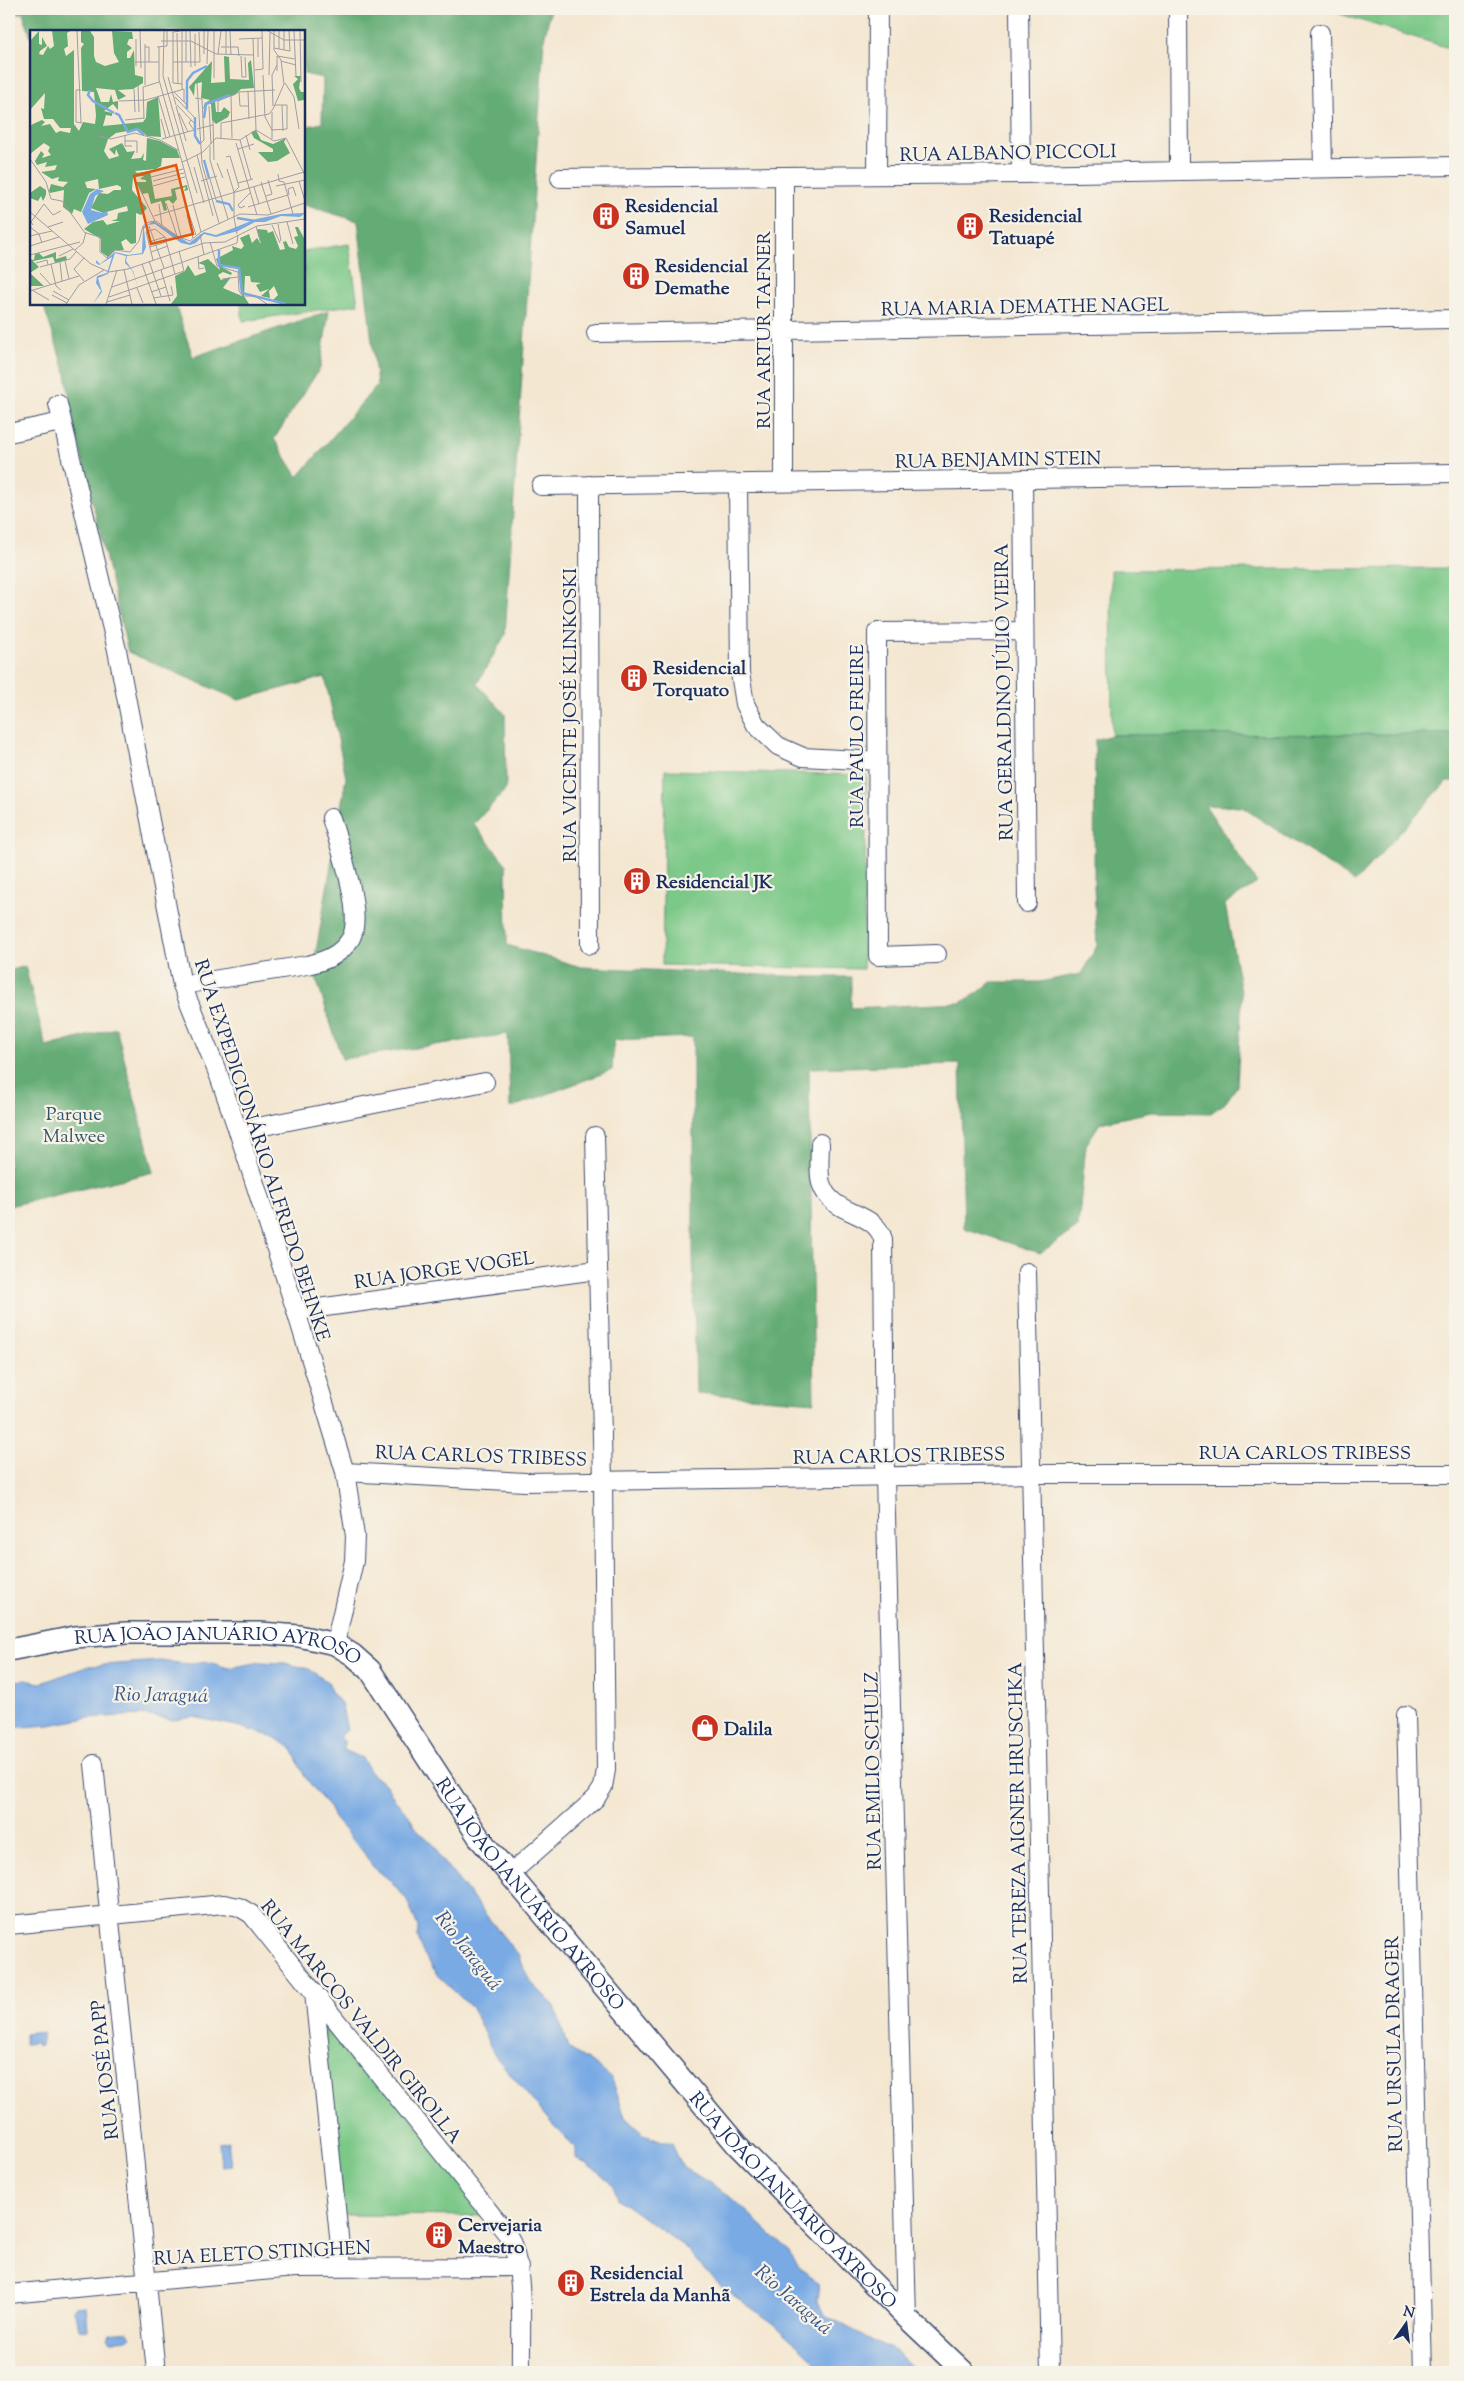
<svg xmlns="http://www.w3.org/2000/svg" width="1464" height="2381" font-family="'Sorts Mill Goudy',serif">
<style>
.green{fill:#7bc888;stroke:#4b7c73}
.forest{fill:#64ac74;stroke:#406e69}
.water{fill:#79aae4;stroke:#4a6ca1}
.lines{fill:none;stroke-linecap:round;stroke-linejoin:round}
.minor-casing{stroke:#3c4b6f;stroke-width:20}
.major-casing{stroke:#3c4b6f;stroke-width:24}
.minor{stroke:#fff;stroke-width:18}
.major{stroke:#fff;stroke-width:21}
.labels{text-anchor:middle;stroke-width:4.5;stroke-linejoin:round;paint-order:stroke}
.street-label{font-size:19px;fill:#1b2f5e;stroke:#f7f3e8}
.poi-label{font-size:19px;font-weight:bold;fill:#1b2f5e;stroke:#f7f3e8;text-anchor:start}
.park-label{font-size:19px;fill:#335568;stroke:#f7f3e8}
.water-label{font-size:20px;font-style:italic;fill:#375486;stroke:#f7f3e8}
.inset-river{fill:none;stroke:#79aae4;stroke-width:2.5}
.inset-road{fill:none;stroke:#9d9da3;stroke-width:1}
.view{fill:#de5710;fill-opacity:0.15;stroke:#de5710;stroke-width:2.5}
.inset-edge{fill:none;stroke:#1b2f5e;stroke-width:2.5}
</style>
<rect width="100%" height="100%" fill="#f7f3e8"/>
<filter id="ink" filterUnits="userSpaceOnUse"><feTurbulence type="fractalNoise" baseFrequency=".02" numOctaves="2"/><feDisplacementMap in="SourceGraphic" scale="10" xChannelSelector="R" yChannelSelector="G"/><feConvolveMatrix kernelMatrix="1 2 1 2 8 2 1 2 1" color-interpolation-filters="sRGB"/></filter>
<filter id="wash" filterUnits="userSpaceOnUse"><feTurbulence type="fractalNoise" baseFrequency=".0096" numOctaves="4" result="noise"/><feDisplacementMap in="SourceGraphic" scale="20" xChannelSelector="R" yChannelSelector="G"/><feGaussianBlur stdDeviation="1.12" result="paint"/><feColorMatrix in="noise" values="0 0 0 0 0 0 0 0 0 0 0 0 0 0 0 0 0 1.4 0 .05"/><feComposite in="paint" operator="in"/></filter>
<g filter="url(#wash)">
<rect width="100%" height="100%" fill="#f4e7d1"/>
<path class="green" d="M1324,9h131v41z
M349,244l9,60 -115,17 -2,-17h63v-53z
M1455,568v166l-343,1 -1,-165z
M665,770l202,5 -4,194 -201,-4z
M322,2006l168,210 -147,-1z"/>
<path class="forest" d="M9,9h542l-7,30 -39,596 -28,49 28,30 1,75 -32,35 32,40 1,81 74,22 228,10h42v31l109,-5 18,-10 13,-11h49l41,-8 16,-28 -3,-60 1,-146 17,-5 343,-1v47h-8l-92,101 -113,-75 -37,-2 52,78 -32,21 17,93 -5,89 -11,16 -15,11 -60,-1 -51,11 -14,22 -8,82 -38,26 -76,-25 -4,-164 -151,4 5,334 -118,-9 -3,-139v-217l-79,3 -2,30 -102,38 -2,-74 -166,25 -29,-90 33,-191 -21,-101 -86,23 -111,-48 -55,-232 -7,-46 -23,-70h132l18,53 136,-46 -9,57 -46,71 24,38 79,-92 -19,-164 -54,-16v-78l18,-4 1,-45 -19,-4v-43h-273v7l-8,-25h-14z
M25,966l21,81 70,-19 38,144 -145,34v-235z"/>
<path class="water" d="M160,1661l30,3 15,-3 24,7 31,-6 25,1 24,6 20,14 2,9 10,11 6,27 -7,7 4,4v9l18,8 11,17 15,12 7,13 13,14 7,13 21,20 3,9 79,99 13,27 24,24 13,42 29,18 15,13 13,38 19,18 28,9 10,22 47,29 58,54 11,17 20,17 1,10 -2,9 8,13 71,37 22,20h-87l-15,-9 -43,-40 -50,-35 -19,-18 -18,-22 -68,-49c-1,-12 -18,-27 -28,-33 -5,-4 -10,-4 -14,-8v-10l-24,-24 -57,-68 -23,-48 -34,-32 -16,-25 -4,-14v-10l-11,-27 -16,-19 -19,-15 -8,-13 -30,-35 -4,-9 -25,-32 -14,-30 -18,-10 -36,-11 -44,-9 -19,3 -32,-5 -54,3 -39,7 -40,3v-47l16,-1 16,3 48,-17z
M43,2032l-2,14h-3l-1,-3 -12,1v-10z
M228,2141l3,25 -10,1 -2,-24z
M86,2306l2,23 -9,1 -2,-12 -5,-8 3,-3z
M128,2331l3,5 -4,3 -16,2 -3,-3 2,-5z"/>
</g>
<g filter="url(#ink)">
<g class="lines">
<g class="minor-casing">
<path id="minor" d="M1019,9l2,165
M1178,9l1,162
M1320,33l3,135
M877,175l1,-166
M784,176v307
M560,178l461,-4 434,-8
M596,333l859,-14
M58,404l59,246 65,335 37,91 19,55 58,180 49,161 10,64 -1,25 -19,83
M9,433l52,-11
M1023,480l4,423
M738,484l2,189 5,31 11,21 22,21 25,11 74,4
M589,485l1,460
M541,486l914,-13
M937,954l-59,2 -1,-324 146,-1
M182,985l125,-20c18,-4 34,-10 44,-27 13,-25 -12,-93 -20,-120
M238,1131l247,-49
M820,1143c0,12 -2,28 1,40 10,34 53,26 62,56l2,238 22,841
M1027,1272l23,1100
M296,1311l301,-41
M345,1472l180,10 507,-8h423
M1406,1715l17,657
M94,1764l62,608
M509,1875l87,-77 7,-11 3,-17 -3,-290 -8,-344
M9,1925l215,-21 15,3 12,7 257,321c18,34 12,97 13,137
M314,1992l28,274
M9,2294l286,-26 224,-1"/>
</g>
<g class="major-casing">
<g id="major">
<path id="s1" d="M9,1650l66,-13 51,-4h134l39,3 36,8 18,11 17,15 110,169 257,306 170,173 57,54"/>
</g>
</g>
<use href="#minor" class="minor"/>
<use href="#major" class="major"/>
</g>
</g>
<defs>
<g id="building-disc" transform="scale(1.4375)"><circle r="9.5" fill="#c8321e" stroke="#f7f3e8"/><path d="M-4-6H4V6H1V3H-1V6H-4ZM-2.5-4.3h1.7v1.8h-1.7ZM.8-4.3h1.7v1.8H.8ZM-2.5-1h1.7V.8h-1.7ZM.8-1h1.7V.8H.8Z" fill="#fff"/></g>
<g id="shop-disc" transform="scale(1.4375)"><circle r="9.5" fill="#c8321e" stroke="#f7f3e8"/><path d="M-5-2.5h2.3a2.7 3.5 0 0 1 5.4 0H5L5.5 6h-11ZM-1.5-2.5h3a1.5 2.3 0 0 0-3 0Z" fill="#fff"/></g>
</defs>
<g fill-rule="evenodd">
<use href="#building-disc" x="606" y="216"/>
<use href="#building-disc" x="970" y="226"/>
<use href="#building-disc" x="636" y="276"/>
<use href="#building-disc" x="634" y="678"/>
<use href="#building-disc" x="637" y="881"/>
<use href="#shop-disc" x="705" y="1728"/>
<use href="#building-disc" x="439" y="2235"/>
<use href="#building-disc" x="571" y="2283"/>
</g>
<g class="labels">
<g class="street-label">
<text transform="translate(1008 152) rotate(-1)" y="7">RUA ALBANO PICCOLI</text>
<text transform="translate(1025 306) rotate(-1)" y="7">RUA MARIA DEMATHE NAGEL</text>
<text transform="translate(763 330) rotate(-90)" y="7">RUA ARTUR TAFNER</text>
<text transform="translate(998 459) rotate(-1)" y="7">RUA BENJAMIN STEIN</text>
<text transform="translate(1003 692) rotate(-91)" y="7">RUA GERALDINO JÚLIO VIEIRA</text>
<text transform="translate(569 715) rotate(-90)" y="7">RUA VICENTE JOSÉ KLINKOSKI</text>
<text transform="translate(856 736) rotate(-90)" y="7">RUA PAULO FREIRE</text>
<text transform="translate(263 1150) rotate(72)" y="7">RUA EXPEDICIONÁRIO ALFREDO BEHNKE</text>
<text transform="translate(444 1269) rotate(-8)" y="7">RUA JORGE VOGEL</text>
<text x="1305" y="1459">RUA CARLOS TRIBESS</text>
<text transform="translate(481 1455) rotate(2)" y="7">RUA CARLOS TRIBESS</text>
<text transform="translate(899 1455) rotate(-1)" y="7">RUA CARLOS TRIBESS</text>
<text dy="7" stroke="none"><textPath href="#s1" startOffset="212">RUA JOÃO JANUÁRIO AYROSO</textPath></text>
<text transform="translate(872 1771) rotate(-91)" y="7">RUA EMILIO SCHULZ</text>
<text transform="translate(1017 1823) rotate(-91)" y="7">RUA TEREZA AIGNER HRUSCHKA</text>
<text dy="7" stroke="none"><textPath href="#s1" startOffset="648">RUA JOÃO JANUÁRIO AYROSO</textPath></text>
<text transform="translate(362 2021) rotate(51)" y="7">RUA MARCOS VALDIR GIROLLA</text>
<text transform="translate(1393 2044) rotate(-91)" y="7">RUA URSULA DRAGER</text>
<text transform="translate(104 2070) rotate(-96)" y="7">RUA JOSÉ PAPP</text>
<text dy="7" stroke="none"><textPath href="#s1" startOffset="1052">RUA JOÃO JANUÁRIO AYROSO</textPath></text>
<text transform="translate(262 2252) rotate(-3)" y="7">RUA ELETO STINGHEN</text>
</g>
<g class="poi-label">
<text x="625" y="212">Residencial<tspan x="625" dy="22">Samuel</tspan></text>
<text x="989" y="222">Residencial<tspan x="989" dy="22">Tatuapé</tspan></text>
<text x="655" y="272">Residencial<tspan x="655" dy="22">Demathe</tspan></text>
<text x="653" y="674">Residencial<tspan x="653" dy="22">Torquato</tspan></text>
<text x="656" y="888">Residencial JK</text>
<text x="724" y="1735">Dalila</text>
<text x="458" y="2231">Cervejaria<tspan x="458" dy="22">Maestro</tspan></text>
<text x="590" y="2279">Residencial<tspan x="590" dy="22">Estrela da Manhã</tspan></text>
</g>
<g class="park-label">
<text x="74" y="1120">Parque<tspan x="74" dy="22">Malwee</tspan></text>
</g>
<g class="water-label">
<text transform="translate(161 1694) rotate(1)" y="7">Rio Jaraguá</text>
<text transform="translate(469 1950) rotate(52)" y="7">Rio Jaraguá</text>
<text transform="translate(794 2299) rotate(41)" y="7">Rio Jaraguá</text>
</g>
</g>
<g transform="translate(30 30)">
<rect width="275" height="275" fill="#f4e7d1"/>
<path d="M9,1v13l3,1v-8l5,9 -7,5 -1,3 4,1 5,-9 2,3 4,-3 -2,-15h18l-3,2 1,13 -4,3 2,7 8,-6v74l5,7 4,-9 12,2 1,-8 -2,-24 -12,-1 -1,-43 3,-4 -3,-2v-11h9l4,6v19l2,6 9,4 14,-4 -5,-9 -2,-22 20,1 1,7h-4l-2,5 5,4 -5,4v6h3l4,-8 1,25 8,2v6l-10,6 -15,1 8,6 -8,4 -3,-10 -19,-2 5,14h8l2,-8 2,8 5,-1v9l-5,-6 -9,7 8,2v3l-6,-1 -3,11 40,-4 3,-4 1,-16 11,-5 3,40 -14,-1 -8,-7 -23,4 -8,6 -4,12 5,8 10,-3 -3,-7 -1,6 -6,-6 13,-6 5,9 8,-1 -4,8 10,-1 3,-5 -1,7 3,1 1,-23 13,3 17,9 3,8h-18l-1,8 -5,3 -21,2 2,2 13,-2 5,28 17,-3 -1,-7 16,-4 1,5 -4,1 2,-4 -11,3 2,9 -4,5 -4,-4 -4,1 2,9 -3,1 -3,-10 -10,3 -3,-11 -6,1 -6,-12h10v5v-7l-6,-1 4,-3 -11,1 -1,13 15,18 -6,7 -5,-2v30l-5,1 -5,-5 -5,3 3,8h-8l-8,7 -7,-5v-13l-17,-10 9,-7 10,-2 4,5 13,-4h-9l6,-2 1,-6 10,-2 -1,-5 -24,7 -12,-5 8,-15 9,1 6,-4h7v-3l-4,-2 -18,4 -1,-10 -13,3 2,6 9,1 -7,4 -8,19 -7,-3 -2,5 -9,-7 1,-17 -14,3 -1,-2 2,-7 12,3 5,-5 -10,-1 1,-4 -7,2 -11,-7 14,-2 2,-5 -12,2 2,-5 -10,3 -2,-4 6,-10 3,3 -2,4 9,-3 -3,-4 2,-4 -6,-4 -14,11v-28l3,-2 9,-4 3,2 -4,4 9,-2 6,9 4,-2 10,2 1,-5h-11l-7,-9h-9l-3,-11 3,1 1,-16 -15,17v-69zM194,26l5,1 1,22 19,1 -1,-17 3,-3 3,28 -13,1 -6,6 -20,6 1,11h5l3,-5 6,5 -2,5 -12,7 -4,-4 -1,-16h-5l-4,7 3,-8 5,-3 -9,-2 1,-16 -7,2 -1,12 -5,-9 23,-26 -1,22 14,-1zM264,46h7l-2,12 2,4h4l-1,8 -6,1 -5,-17 5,-5zM226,100l5,10 12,4 13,-6 -2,4 6,11 -13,8 -9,1 -10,-10h15v-3l-19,-11 -3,-6zM10,156l6,4v5l-3,6 -2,-5 -3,5 -8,-3v-5zM265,197h3l6,11 1,66h-23l-9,-4 5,-5 -4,-9 -5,5 1,7 -9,-2 8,-7 -9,3 -4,-7 5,-2 -10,-1 -1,-6h-5l-1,20 5,8h-78l6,-8 -2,-20 10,-5 3,-6 7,11 11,-4 -2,-7 -6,-2 10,-4 12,11 -4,-11 17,-9 -1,-4 9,3 3,-3 -4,-8 9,-4 3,9 5,-5 4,6 -4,-15 10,1 1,3 5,-2 7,19 5,-1 -2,-7 3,-1 3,6 7,2 2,-3 -4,-9 4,-1zM194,235l14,4 4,27 -19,-8 8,-11 -10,3 -3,-5 5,-3 8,3 1,-2 -10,-6zM26,222v7l10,-3 1,4 -12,3 -2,-6 -20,4 6,6 -9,6 14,13h-14v-27l4,1 1,-6 4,-1 4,4z" fill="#64ac74" fill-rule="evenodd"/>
<path d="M67,159l7,2 -9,5 -4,14 11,3 5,-2 1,4 -20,9 -6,-12 8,-18zM275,183l-5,4 -19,-1 -16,6h-10l-17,9 -22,6 -12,-3 -8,9 -6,2 -9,-2 -26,-19 -8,1 -3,4 2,18 -3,7 -16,2 -1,5 7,10 5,16 -6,-17 -7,-7v-2l1,-5 -11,-3 -7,21 -10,4 4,14 -9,12 8,-13 -5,-8 1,-7 10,-3 5,-16 -13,8 -3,-2v-3l4,4 15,-12 13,3 14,-2 1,-26 11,-6 35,22 15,-11 12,3 40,-16 25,-5z" fill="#79aae4"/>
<path class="inset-river" d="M60,60l-2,5 5,6 21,12M157,79v-28l6,-8 14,-7M85,83l4,2 9,17 9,-3 7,6M165,87v19l5,8M174,88l2,-14 24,-9M174,130l5,18M186,171l13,3 4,7M207,188l18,3M189,220v15l20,3 3,25 44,11"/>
<path class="inset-road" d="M47,1l4,92M110,1l1,37M134,1l-1,45 24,84 -5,2 19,70M150,1l-7,1v51l9,1M152,1v59M156,1v31M160,1l1,36M174,1v23M184,1v47M196,1v23M200,1l1,24M238,1l16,9h21M249,1v18M254,1v19M264,1l2,45M270,1l1,51M147,3l1,51M165,4v32M223,8l3,92M106,9v27M209,9l23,-1M228,9v18M131,11h30l25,13 38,1M115,14v41M115,17h4v15M127,17l10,-1v-15M129,17v33l23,82M191,17h17l1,9M244,18l16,3 -1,-20M188,24l3,-23M211,26l1,21h4l-1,-20M251,31l15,4M105,32h24M143,32h27l-1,-30M177,34l1,-33M225,40l8,-1 -1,-38M247,41v-15l18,3M233,45l2,42 7,13M239,45l1,-42M138,47l8,28M167,53l5,81 17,59M255,53l9,14 5,32M108,55l1,27M104,59l1,23M51,60h-5v32l6,1M218,61l1,28M144,62l13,13M209,62l1,14h8M128,66l12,41M201,66l1,42M145,67l19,20M165,68l7,1 2,41 -3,3M89,71l27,-1 38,-11v13M147,75l17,18M252,75l1,26M146,76l10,35M179,76l2,38M243,76l-1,-31 5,-10M188,82v-11l21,-9 36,-2M242,82v27M149,83l9,19M114,89l-1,-32 16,-5M131,89l5,19M95,90l19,-2M183,90l1,40M167,99l16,-4M226,100l18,11 12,-3 19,37M242,100l15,-1v-24h-12M95,105v11h7M216,105l4,15M68,106l13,3 24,-6 25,7 18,10M191,108v-15l48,-9 4,-5 11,-25 -3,-24 -7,-10v-19M132,109l32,-9 -5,-7 2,-3M210,110l11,39M95,111h12v12M206,113l21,72M180,116v14l18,59M208,119l16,-5M167,125l16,61M196,127l4,-1 9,31 -5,5v26M0,129l16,23 5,17 11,2 23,32M187,133l6,15M164,137l10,36M197,139l7,23M248,144l1,7 5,1 9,32M121,147l32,-8M180,149l6,21M123,151l31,-8M171,151l16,-5M269,151l6,20M231,152l10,32M208,153l15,-4M123,156l32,-9M246,156l29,-6M109,157l16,34M224,157l5,17M167,163l-10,-33 16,-8 13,-14 24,2 16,-10M259,165l-1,-6 5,-2 3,9M236,166l6,-2 -4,-14M136,173l11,33M129,174l3,22M143,175l8,32M215,176l-5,2 -2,-3 13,-13M218,177l40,-12M157,178l9,27M0,182l61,52 18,8 19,-3 76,-26 21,-1 32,-16 48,-7M157,185l6,23M124,186l150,-44M204,188l3,16M257,192l6,22M248,194l3,17M3,195l-2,-3 13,-18 9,11 8,-4M242,195l8,18M119,196l15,42M226,196l4,15M0,197l9,7 3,9M18,197l15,-5M56,203l14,4v15l7,6 8,-8 15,2 9,-11 4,-15 6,-4 7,-1 21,15 13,5 11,-9 39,-18 28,1 37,-12M170,204l4,21M0,206l22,-5M119,212l16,-5M180,212l7,24 21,6 1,19 4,5h12l12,8M0,216l29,-9M120,217l16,-5M45,220l8,-7 3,-11M121,222l17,-6M0,225l50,-13M29,226l14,-7M168,227l1,12 5,-1M54,228l-10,11 10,12M123,230l-7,-28 9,-3 10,8 10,37M35,231l4,18M119,231l12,35M30,232l2,19M6,233l11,-3 1,5M21,234l5,22 5,4M112,234l14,40M10,237l30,-8 6,-7M94,240l8,34M131,240l9,31M10,243l11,12M192,249l16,-2M82,257l125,-44 1,-8M107,258l6,15M2,260l17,10M0,261l49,-15M23,261l16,9M121,262l15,-5M22,265l15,8M79,267l75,-26 -5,-20M123,268l20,-3 -2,-9M77,272l23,-7M36,274l13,-19 25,-15M76,274l11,-34"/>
<path class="view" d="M146,135l17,69 -42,10 -17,-68z"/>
<rect width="275" height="275" class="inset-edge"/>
</g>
<rect width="1464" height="2381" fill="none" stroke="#f7f3e8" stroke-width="30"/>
<g transform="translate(1406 2324) rotate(14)" stroke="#f7f3e8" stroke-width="4" paint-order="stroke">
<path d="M0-4L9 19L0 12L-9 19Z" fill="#1b2f5e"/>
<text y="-8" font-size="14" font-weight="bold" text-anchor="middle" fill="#1b2f5e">N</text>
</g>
</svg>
